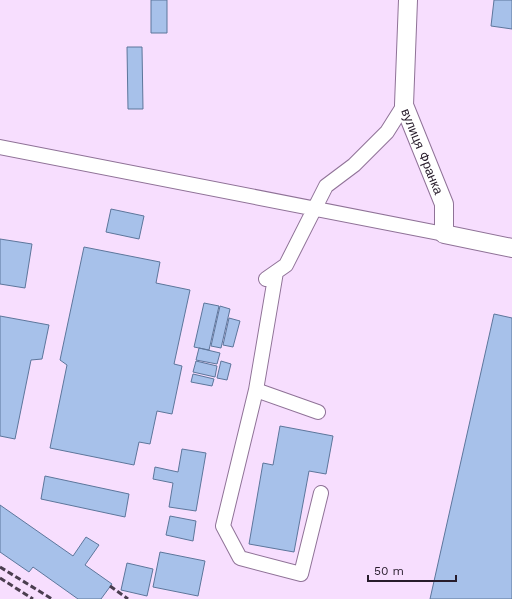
<svg xmlns="http://www.w3.org/2000/svg" width="512" height="599" font-family="'Work Sans',sans-serif">
<style>
.building{fill:#a7c1ea;stroke:#5d769b}
.lines{fill:none;stroke-linecap:round;stroke-linejoin:round}
.minor-casing{stroke:#8f7297;stroke-width:16}
.major-casing{stroke:#8f7297;stroke-width:20}
.minor{stroke:#fff;stroke-width:14}
.major{stroke:#fff;stroke-width:18}
.rail{stroke:#4b3e50;stroke-width:3;stroke-dasharray:6 3;stroke-linecap:butt}
.labels{text-anchor:middle;stroke-width:3;stroke-linejoin:round;paint-order:stroke}
.street-label{font-size:13px;fill:#271c2b;stroke:#f7defe}
</style>
<rect width="100%" height="100%" fill="#f7defe"/>
<path class="building" d="M151,0h16v33h-16z
M494,0h18v29l-21,-3z
M127,47h15l1,62h-15z
M111,209l33,7 -5,23 -33,-7z
M0,239l32,5 -7,44 -25,-4z
M84,247l76,15 -4,21 34,7 -16,74 8,2 -10,48 -15,-3 -7,33 -11,-2 -5,23 -84,-17 17,-83 -7,-5z
M204,303l15,3 -10,44 -15,-3z
M220,306l10,3 -9,39 -10,-2z
M494,314l18,4v281h-82z
M0,316l49,9 -7,34 -11,1 -16,79 -15,-3z
M229,318l11,3 -7,26 -10,-2z
M199,348l21,5 -3,11 -21,-4z
M196,361l21,5 -2,11 -22,-5z
M221,361l10,3 -4,16 -10,-2z
M193,374l21,5 -2,7 -21,-4z
M280,426l53,10 -7,38 -17,-3 -15,81 -45,-8 14,-81 10,2z
M182,449l24,4 -10,58 -27,-4 4,-24 -20,-4 2,-12 23,5z
M45,476l84,18 -4,23 -84,-18z
M0,505l73,51 13,-19 13,8 -14,20 27,19 -11,15h-23l-45,-32 -4,5 -29,-20z
M170,516l26,5 -3,20 -27,-6z
M160,552l45,9 -7,35 -45,-9z
M127,563l26,6 -6,27 -26,-6z"/>
<g class="lines">
<g class="minor-casing">
<path id="minor" d="M0,147l444,87
M276,272l-20,118 62,22
M266,279l20,-14 40,-79 28,-21 33,-33 17,-27
M256,390l-33,136 17,32 61,16 20,-81"/>
</g>
<g class="major-casing">
<g id="major">
<path id="s1" d="M408,0l-4,105 40,99v30l68,14"/>
</g>
</g>
<use href="#minor" class="minor"/>
<use href="#major" class="major"/>
<path class="rail" d="M0,567l52,32
M0,578l33,21
M110,586l18,13"/>
</g>
<g class="labels">
<g class="street-label">
<text dy="5" stroke="none"><textPath href="#s1" startOffset="155">вулиця Франка</textPath></text>
</g>
</g>
<path d="M368 575v6h88v-6" fill="none" stroke="#271c2b" stroke-width="2"/>
<text x="374" y="575" font-size="12" fill="#271c2b" stroke="#f7defe" stroke-width="3" paint-order="stroke">50 m</text>
</svg>
